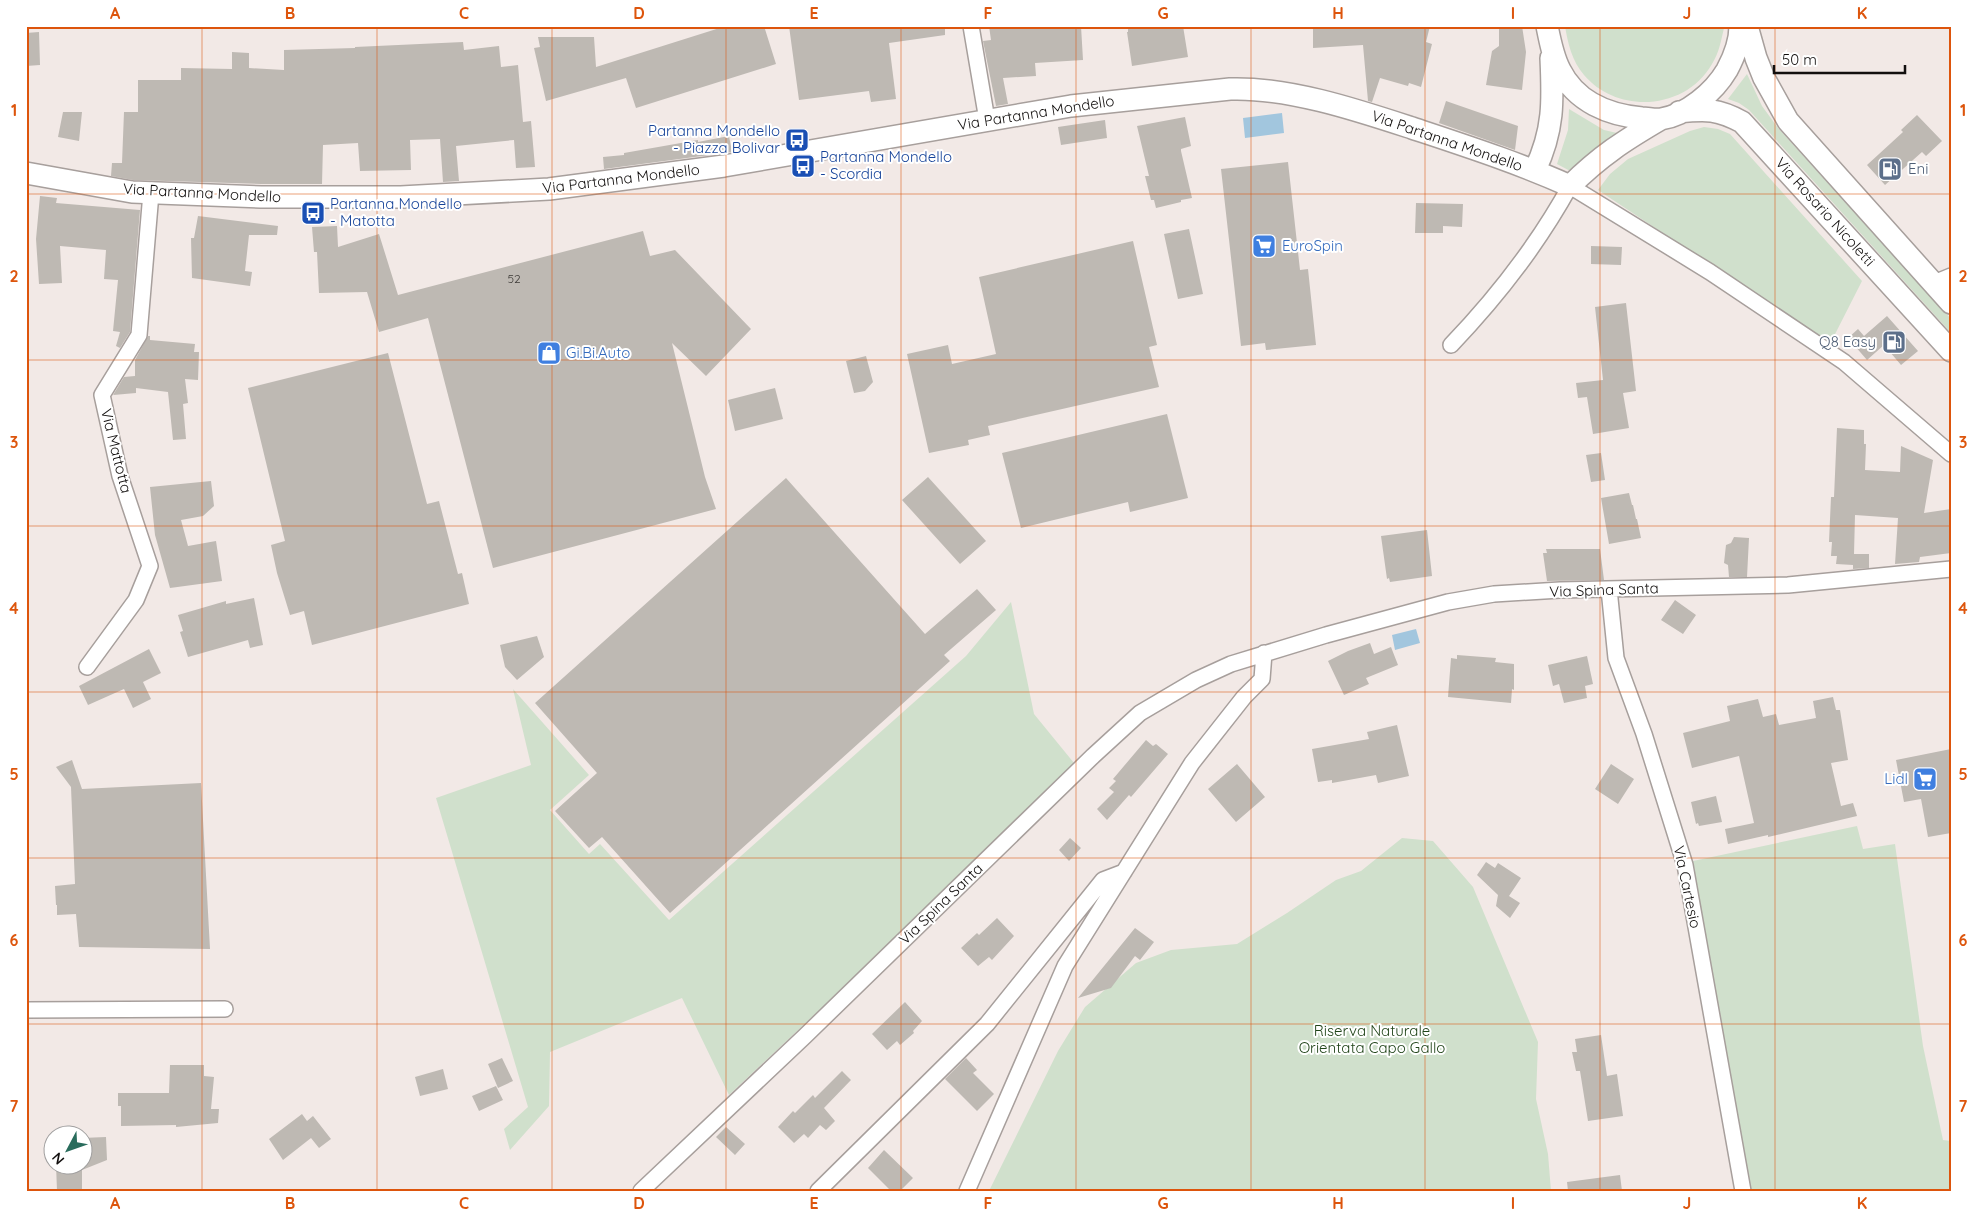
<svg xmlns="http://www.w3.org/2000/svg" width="1977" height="1217" font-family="Quicksand,sans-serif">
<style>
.green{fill:#d0e0cc}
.water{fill:#a2c6de}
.building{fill:#beb9b3}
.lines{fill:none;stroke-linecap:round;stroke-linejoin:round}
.minor-casing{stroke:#a79f9c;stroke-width:18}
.secondary-casing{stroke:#a79f9c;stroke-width:24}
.minor{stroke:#fff;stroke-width:15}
.secondary{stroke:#fff;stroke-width:21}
.grid{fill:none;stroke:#dd550c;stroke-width:1;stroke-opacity:0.55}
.labels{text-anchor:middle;stroke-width:4;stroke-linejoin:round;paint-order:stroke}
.number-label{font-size:12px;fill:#3d3a37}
.street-label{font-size:15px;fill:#120f0e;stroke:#fff}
.transit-label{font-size:15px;fill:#164399;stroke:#fff;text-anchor:start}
.service-label{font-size:15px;fill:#4e5e75;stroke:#fff;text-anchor:start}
.shop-label{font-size:15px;fill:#366cbe;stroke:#fff;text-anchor:start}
.park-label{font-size:15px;fill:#204419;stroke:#fff}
.neatline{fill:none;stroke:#dd550c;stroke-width:2}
.grid-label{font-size:16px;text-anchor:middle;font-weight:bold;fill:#dd550c}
</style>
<rect width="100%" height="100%" fill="#f2e9e6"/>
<path class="green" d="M1565,26h159v2c-3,13 -5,25 -12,36 -26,46 -94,51 -128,11 -12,-14 -16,-31 -19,-49z
M1747,74l15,32 16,22 173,191v14l-202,-223 -10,-7 -11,-4z
M1569,109l35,21 13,3 -16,11 -29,28 -15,-8 11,-34z
M1704,127l14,2 12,5 132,147 -32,63 -232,-154 12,-16 18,-15 62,-28z
M1011,602l23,112 40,49 -246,239 -99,93 -47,-97 -132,54 -1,54 -39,44 -6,-21 24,-22 -92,-309 95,-33 -18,-76 76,86 -39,35 39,44 11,-10 69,76 297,-264z
M1857,826l6,23 32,-5 28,202 20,94 8,1v50h-202l-56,-330z
M1402,838l31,3 40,46 65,155 -2,57 12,55 3,37h-562l69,-140 27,-44 51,-44 35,-13 66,-6 50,-31 49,-33 25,-9z"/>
<path class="water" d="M1282,113l2,20 -39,5 -2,-20z
M1416,629l4,14 -25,7 -3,-15z"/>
<path class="building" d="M726,26h38l12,38 -140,44 -10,-30 -80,23 -12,-53 6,-1 -2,-10h56l2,30z
M789,26h156v9l-56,8 7,56 -25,3 -2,-11 -70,9z
M989,26h92l2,34 -48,3 1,13 -33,2 5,26 -12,2 -13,-65 8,-1z
M1136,26h47l5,31 -56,9 -5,-34h1v-4z
M1313,26h117l-4,16 6,2 -11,43 -12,-4 -1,3 -28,-8 -8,24 -4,-1 -5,-56 -50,3z
M1499,26h23l4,26 -4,38 -36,-5 6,-34 7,-5z
M39,32l1,33 -14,1v-33z
M463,42l1,8 35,-4 2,21 17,-2 5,57 8,-1 4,46 -19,1 -2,-28 -58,6 3,35 -16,1 -3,-43 -30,1 1,30 -51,1 -2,-28 -35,2 -1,39h-61l-128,-4 -22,-4 1,-13h10l2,-51h14v-32h43v-12l51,1v-17l17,1v15l35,2v-20l71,-2v-1z
M1446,101l72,25 -3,24 -76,-27z
M63,112h19l-3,29 -21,-4z
M1917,115l25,26 -16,15 -4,-4 -37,33 -18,-20 36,-33 -2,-2z
M1185,117l6,29 -10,3v2l11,47 -11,2v2l-25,6 -2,-8h-3l-6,-24h4l-12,-50z
M1105,120l2,18 -46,7 -3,-18z
M729,136l3,16 -128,17 -1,-12 21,-2v-2l74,-13v2z
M1288,162l12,108 8,-1 8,76 -50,5 -1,-7 -24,3 -20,-177z
M40,196l17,2 -1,5 84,7 -10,122 -10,16 -4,-2 4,-14 -7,-1 5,-51 -14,-1 2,-29 -46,-4 2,37 -23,1 -3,-45z
M1416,203l47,1 -1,23 -19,-1v7h-28z
M198,216l80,10 -1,9h-28l-4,36 7,1 -2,14 -58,-8 -1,-40h3z
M337,226l1,21 41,-13 19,61 245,-64 7,25 25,-6 76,79 -45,47 -34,-33 33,134 11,32 -223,59 -65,-250 -49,14 -12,-40 -48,1 -2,-41h-3l-2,-25z
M1189,229l14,65 -25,5 -14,-65z
M1133,241l24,104 -8,2 10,40 -171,39 2,9 -22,5 1,5 -40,8 -22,-99 41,-9 4,19 44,-10 -17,-77z
M1591,246l31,1 -1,18 -30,-1z
M1626,303l10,88 -13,2 6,35 -36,6 -6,-37 -9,1 -2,-15 27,-3 -8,-73z
M1887,316l31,35 -17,14 -17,-20 -17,15 -19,-22 10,-9 6,7z
M148,336h2v4l45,4 -1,8h5l-1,28 -13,-1 3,24 -5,1 3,35 -13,1 -5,-48 -32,-4v5l-23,2 11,-18 11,-1v-16z
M388,353l39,151 12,-3 19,73 4,-1 7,31 -157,41 -8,-34 -14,4 -13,-42 -6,-28 14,-4 -37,-153z
M866,356l7,26 -8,9 -11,2 -8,-32z
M775,388l8,31 -48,12 -7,-31z
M1167,414l21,84 -58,14 -2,-10 -107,26 -19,-75z
M1837,428l27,2v14h2l-1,26 35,2 1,-26 32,14 -9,53 27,-4v44l-31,4 -1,5 -24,2 3,-46 -43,-3 -1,39h15v14l-16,1v-4l-17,-1 1,-8h-6l1,-14h-3l2,-45h3z
M1601,453l4,27 -14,2 -5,-27z
M928,477l58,64 -26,23 -58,-64z
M786,478l139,156 52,-45 19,21 -52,45 6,6 -280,252 -68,-76 -13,11 -34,-37 42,-38 -62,-70z
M211,481l3,25 -11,10 -22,4 7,26 28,-5 6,40 -52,7 -15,-53 -5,-48z
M1629,493l3,12h1l3,14h1l4,19 -32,6 -8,-46z
M1427,530l5,46 -42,6 -1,-4 -2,1 -6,-43z
M1734,537l15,1 -2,39h-18l-1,-12 -4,-2 2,-18 5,-2z
M1546,549h54l4,31 -57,1 -4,-28h4z
M254,598l9,47 -13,3 -2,-8 -60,17 -8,-25 3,-1 -5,-16 48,-14v3z
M1675,600l21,15 -13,19 -22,-14z
M537,636l7,21 -27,23 -12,-13 -5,-22z
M1370,643l4,11 17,-7 7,18 -32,13 3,6 -25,11 -16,-34 20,-10z
M149,649l12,24 -18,9 8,17 -18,9 -9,-19 -36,16 -9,-19z
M1457,655l39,3 -1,4 19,2v26l-2,-1 -1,14 -63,-6 3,-39 6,1z
M1587,656l6,28 -8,2 2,12 -23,5 -5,-19 -6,2 -5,-21z
M1833,697l3,13h4l8,50 -17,3 10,43 12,-3 4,13 -89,21v-2l-40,9 -3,-15 29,-6 -15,-67 -47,12 -9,-35 47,-12 -3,-15 31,-7 5,18 13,-3 3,11 37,-7 -3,-17z
M1397,725l12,51 -31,7 -2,-8 -44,8v-3l-14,2 -6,-33 57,-10 -2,-7z
M1146,740l7,6 3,-2 12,10 -37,43 -2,-2 -22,25 -10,-11 17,-17 -5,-4 7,-7 -3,-2z
M1951,749v84l-23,4 -7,-38 -17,3 -8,-42z
M72,760l10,29 119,-6 9,166 -131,-2 -3,-33 -19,1v-10h-1l-1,-19 20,-2 -4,-97 -15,-20z
M1237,764l28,33 -29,25 -28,-33z
M1611,764l23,15 -16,25 -23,-15z
M1716,796l6,26 -23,4 -1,-3 -2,1 -5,-22z
M1070,838l11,10 -12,13 -10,-11z
M1486,862l9,6 3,-5 23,15 -12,18 11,7 -10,15 -14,-12 2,-11 -21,-20z
M997,918l17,18 -22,24 -3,-3 -11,9 -17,-18 16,-15 2,2z
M1135,928l19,14 -14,18 -5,-4 -24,32 -33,10z
M905,1002l17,19 -9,10 1,2 -14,12 -3,-4 -10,9 -15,-16z
M1601,1035l6,41 10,-2 6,42 -35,5 -8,-50h-4l-4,-19h5l-2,-13z
M502,1058l11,23 -15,7 -10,-24z
M966,1058l11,12 -4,3 21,21 -17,17 -32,-32z
M170,1065h34v11l10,1 -3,32h8l-1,14 -42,4v-2l-55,1v-20h-3v-13h51z
M443,1069l5,20 -28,7 -5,-19z
M842,1071l9,9 -27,28 11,13 -9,9 -6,-5 -12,13 -4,-4 -10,9 -16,-16 15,-16 2,2 18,-18 2,3z
M496,1086l7,14 -24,11 -7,-15z
M302,1114l5,7 6,-5 18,23 -12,9 -8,-10 -28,22 -14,-21z
M726,1127l19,17 -10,11 -19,-18z
M106,1137l1,23 -25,10v-32z
M884,1150l29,28 -13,13h-9l-23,-23z
M56,1164h26v27h-25z
M1620,1175l2,16h-54l-1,-9z"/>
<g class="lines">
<g class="minor-casing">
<path id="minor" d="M971,26l16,94
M1934,283l17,-7
M1451,345c46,-48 87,-101 119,-159l140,86 134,90 107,92
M1609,589l7,69 28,76 41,131 58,326
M87,667l49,-67 14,-34 -30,-90 -18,-81 37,-60 12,-142
M26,1010l199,-1
M641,1191l164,-155 288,-280 47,-43 56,-33 35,-16 95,-29 122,-33 46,-8 66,-4 228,-5 163,-16
M818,1191l169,-167 116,-144 21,-8
M967,1191l98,-225 127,-203 52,-66 18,-18 2,-26"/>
</g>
<g class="secondary-casing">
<path id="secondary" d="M1547,26c3,15 6,31 13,44 16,32 49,45 82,48 6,0 13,2 19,1 26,-4 53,-27 66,-49 7,-13 13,-29 13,-44
M1747,26l9,32 8,20 24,43 163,182
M1679,112c27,-3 39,-3 63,10l209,229
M1535,170c19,-40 18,-69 16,-112
M26,173l106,19 129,5h140l148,-8 175,-23 347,-60 159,-17c58,-2 127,21 182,39 54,18 107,35 158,58 30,-30 55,-46 91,-67"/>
</g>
<use href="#minor" class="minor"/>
<use href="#secondary" class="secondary"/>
</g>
<path class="grid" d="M202,26v1165M377,26v1165M552,26v1165M726,26v1165M901,26v1165M1076,26v1165M1251,26v1165M1425,26v1165M1600,26v1165M1775,26v1165M26,194h1925M26,360h1925M26,526h1925M26,692h1925M26,858h1925M26,1024h1925"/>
<defs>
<g id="bus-square" transform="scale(1.25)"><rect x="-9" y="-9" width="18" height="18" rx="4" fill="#1a4fb4" stroke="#fff"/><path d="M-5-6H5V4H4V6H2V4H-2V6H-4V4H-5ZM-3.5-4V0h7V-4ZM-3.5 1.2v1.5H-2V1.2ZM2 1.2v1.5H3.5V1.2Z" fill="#fff"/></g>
<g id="fuel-square" transform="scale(1.25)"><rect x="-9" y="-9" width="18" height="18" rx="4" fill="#5c6f8a" stroke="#fff"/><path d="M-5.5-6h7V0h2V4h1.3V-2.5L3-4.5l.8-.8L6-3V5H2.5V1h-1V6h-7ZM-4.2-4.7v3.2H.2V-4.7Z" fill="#fff"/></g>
<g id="supermarket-square" transform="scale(1.25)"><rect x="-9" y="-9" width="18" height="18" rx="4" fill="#3f7fe0" stroke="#fff"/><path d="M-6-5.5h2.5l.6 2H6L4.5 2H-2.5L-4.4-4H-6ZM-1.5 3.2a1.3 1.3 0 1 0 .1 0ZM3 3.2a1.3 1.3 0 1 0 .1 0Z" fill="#fff"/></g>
<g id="shop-square" transform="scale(1.25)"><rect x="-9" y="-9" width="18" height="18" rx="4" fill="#3f7fe0" stroke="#fff"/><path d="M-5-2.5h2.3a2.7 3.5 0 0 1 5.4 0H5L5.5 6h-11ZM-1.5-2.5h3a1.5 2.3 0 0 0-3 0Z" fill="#fff"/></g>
</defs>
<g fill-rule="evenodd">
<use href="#bus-square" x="797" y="140"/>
<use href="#bus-square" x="803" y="166"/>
<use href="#fuel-square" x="1890" y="169"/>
<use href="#bus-square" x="313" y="213"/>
<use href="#supermarket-square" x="1264" y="246"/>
<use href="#fuel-square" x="1894" y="342"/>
<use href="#shop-square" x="549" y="353"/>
<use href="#supermarket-square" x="1925" y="779"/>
</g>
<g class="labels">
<g class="number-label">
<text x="514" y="283">52</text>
</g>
<g class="street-label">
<text transform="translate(1036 113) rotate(-9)" y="5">Via Partanna Mondello</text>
<text transform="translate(1447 141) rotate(19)" y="5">Via Partanna Mondello</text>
<text transform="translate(621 179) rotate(-7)" y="5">Via Partanna Mondello</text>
<text transform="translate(202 193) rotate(3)" y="5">Via Partanna Mondello</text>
<text transform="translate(1825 212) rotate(48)" y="5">Via Rosario Nicoletti</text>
<text transform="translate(116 451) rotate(76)" y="5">Via Mattotta</text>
<text transform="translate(1604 590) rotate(-2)" y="5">Via Spina Santa</text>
<text transform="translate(1687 887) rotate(78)" y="5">Via Cartesio</text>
<text transform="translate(941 904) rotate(-44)" y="5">Via Spina Santa</text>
</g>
<g class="transit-label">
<text x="780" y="136" text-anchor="end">Partanna Mondello<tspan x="780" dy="17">- Piazza Bolivar</tspan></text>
<text x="820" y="162">Partanna Mondello<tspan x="820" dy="17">- Scordia</tspan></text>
<text x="330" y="209">Partanna Mondello<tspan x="330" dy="17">- Matotta</tspan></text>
</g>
<g class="service-label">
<text x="1908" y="174">Eni</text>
<text x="1876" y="347" text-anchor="end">Q8 Easy</text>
</g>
<g class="shop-label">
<text x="1282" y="251">EuroSpin</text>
<text x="566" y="358">Gi.Bi.Auto</text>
<text x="1908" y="784" text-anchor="end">Lidl</text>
</g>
<g class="park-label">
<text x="1372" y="1036">Riserva Naturale<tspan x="1372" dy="17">Orientata Capo Gallo</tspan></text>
</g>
</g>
<rect width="1977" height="1217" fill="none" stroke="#ffffff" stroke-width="55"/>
<g transform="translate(68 1150) rotate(229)"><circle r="24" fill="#ffffff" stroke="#a09f9f"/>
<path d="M0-4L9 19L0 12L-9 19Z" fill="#296c5c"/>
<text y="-8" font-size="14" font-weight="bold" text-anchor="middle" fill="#120f0e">N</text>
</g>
<path d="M1774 65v8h131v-8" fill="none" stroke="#120f0e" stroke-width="2.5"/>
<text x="1782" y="65" font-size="15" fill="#120f0e" stroke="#ffffff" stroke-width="4" paint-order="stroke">50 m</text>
<rect x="28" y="28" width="1922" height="1162" class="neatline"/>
<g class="grid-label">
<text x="115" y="19">A</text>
<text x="290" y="19">B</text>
<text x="464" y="19">C</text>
<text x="639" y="19">D</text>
<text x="814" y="19">E</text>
<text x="988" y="19">F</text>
<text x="1163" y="19">G</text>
<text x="1338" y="19">H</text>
<text x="1513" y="19">I</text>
<text x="1687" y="19">J</text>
<text x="1862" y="19">K</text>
<text x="14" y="116">1</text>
<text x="1963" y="116">1</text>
<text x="14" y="282">2</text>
<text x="1963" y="282">2</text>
<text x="14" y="448">3</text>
<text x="1963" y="448">3</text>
<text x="14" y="614">4</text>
<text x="1963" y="614">4</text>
<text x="14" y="780">5</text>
<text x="1963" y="780">5</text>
<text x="14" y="946">6</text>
<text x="1963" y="946">6</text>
<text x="14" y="1112">7</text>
<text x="1963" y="1112">7</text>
<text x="115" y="1209">A</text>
<text x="290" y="1209">B</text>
<text x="464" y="1209">C</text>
<text x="639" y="1209">D</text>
<text x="814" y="1209">E</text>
<text x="988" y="1209">F</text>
<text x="1163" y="1209">G</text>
<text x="1338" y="1209">H</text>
<text x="1513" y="1209">I</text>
<text x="1687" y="1209">J</text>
<text x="1862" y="1209">K</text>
</g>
</svg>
